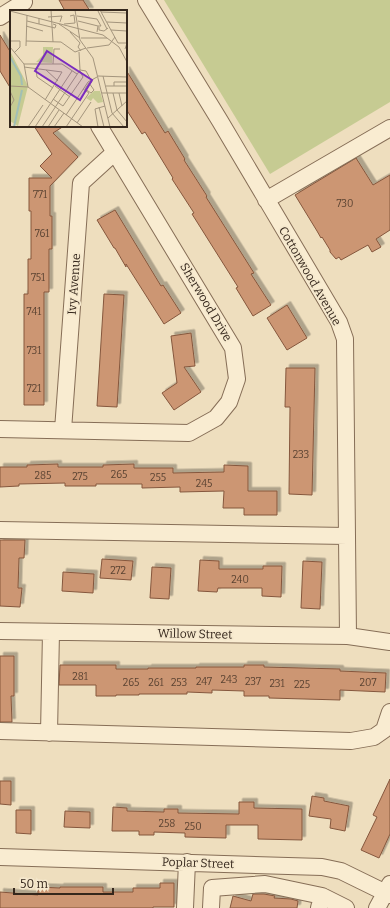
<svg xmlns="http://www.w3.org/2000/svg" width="390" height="908" font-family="Bitter,serif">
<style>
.green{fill:#c6cb92}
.building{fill:#cc9673;stroke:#85573d;filter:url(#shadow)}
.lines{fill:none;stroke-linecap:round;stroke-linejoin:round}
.minor-casing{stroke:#866e57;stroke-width:18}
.minor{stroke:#f9ecd1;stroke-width:16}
.labels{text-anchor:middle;stroke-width:3.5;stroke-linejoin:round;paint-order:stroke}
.number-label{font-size:10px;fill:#5b4332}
.street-label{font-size:12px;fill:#35271c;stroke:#f5e8cd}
.inset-river{fill:none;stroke:#a1bfb5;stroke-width:2}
.inset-road{fill:none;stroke:#a4957d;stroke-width:1}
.view{fill:#7b2cbf;fill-opacity:0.15;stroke:#7b2cbf;stroke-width:2}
.inset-edge{fill:none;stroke:#35271c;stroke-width:2}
</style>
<defs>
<filter id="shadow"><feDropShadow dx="3.5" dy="-3.5" stdDeviation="0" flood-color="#0004"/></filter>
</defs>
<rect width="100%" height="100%" fill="#eedebe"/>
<path class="green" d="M164,0h226v102l-120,72z"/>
<path class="building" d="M59,0h24l7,11h-25z
M0,35l11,18v36l-11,-18z
M126,70l39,63 3,-2 17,28 -1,1 23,36 -1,1 48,76 -3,1 20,31 -18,11 -17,-28 2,-1 -46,-73 2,-1 -22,-34 1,-1 -28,-46 -3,2 -16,-25z
M34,126h30l-11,7 25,24 -28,29v30h2v33h-3v43h-5v113h-20v-111h4v-35h3v-48h-2v-33h23l-12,-12 12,-12z
M356,158l17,27 17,-10v55l-14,9 5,8 -9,5 -4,-7 -27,15 -2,-3 -3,2 -6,-7v-2l-8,-13 -1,1 -4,-7 -22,-36 18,-11z
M115,210l46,76 2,-1 18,28 -17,11 -38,-60v3l-11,-19h-1l-17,-28z
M104,294l20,1 -7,112 -20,-1z
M287,305l20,33 -20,12 -20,-32z
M191,333l4,33 -11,1 17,25 -27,18 -12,-17 15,-10 -6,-47z
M286,368h29l-3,127 -23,-1 1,-87h-5z
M58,464v3h45v-2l31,-1v4h39v5l51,-1v-7l24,1v25h29v24h-33v-7h-21l1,-17 -44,1v-5l-38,1v-4h-46v2h-31v-3l-46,1v2l-19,1v-20h27v-2z
M0,540h25l-1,18h-5l-1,30h4l-2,19 -20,-1z
M102,559l31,2 -2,19 -31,-2z
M200,560l19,1v8h44v-3h19l-1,31 -19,-1v-8h-44l-1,4 -19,-1z
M303,561l19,1 -2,47 -19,-1z
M152,567l19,1 -2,31 -19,-1z
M63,572l31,2 -1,19 -31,-2z
M0,656h14v40h-3l1,26h-12z
M60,665h56v4h32v-1h48v-1h48v-2h20v2l76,2v2l46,2 -1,19 -45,-2v10l-71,-2v-2h-25v-5l-32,-1v3l-25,-1v2h-48v1h-23v1h-20v-11h-37z
M390,779v55l-11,24 -18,-8 16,-33 -4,-2z
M0,781h11v24l-11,-1z
M312,796l12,2v3l25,5 -4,25 -15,-3 1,-9 -22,-3z
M239,802h15v6l48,1v31l-44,-1v-14h-32v13l-41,-1v-4l-31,-1v3h-15v-4h-27l1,-24 14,1v3l37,1v-3h14v4l61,1z
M16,810h15v24l-15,-1z
M65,811l25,1v16l-26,-1z
M160,883h14v24h-21v1h-153v-16l38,3v-8l22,1v-1h43v5h30v-4h27z
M253,894h11l11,2 -1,2 17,1 7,2 -1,7h-67l3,-12 18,5z"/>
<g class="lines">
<g class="minor-casing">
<path id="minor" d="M146,0l74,121 119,201 6,17 3,297
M0,17l24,-15
M266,200l124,-72
M0,429l189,4 27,-15 13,-16 8,-23 -4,-31 -134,-222
M63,430l18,-247 34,-31
M0,530l347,6
M0,631l348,5 42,6
M0,731l351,10 23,-4 10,-7 6,-18
M49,733l2,-101
M0,857l322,10 19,4 49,24
M322,896l24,12
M185,908l2,-46
M211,908l1,-20 53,-4 57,12 -3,12
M377,908l13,-24"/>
</g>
<use href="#minor" class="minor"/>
</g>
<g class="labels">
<g class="number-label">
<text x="40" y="198">771</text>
<text x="345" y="207">730</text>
<text x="42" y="237">761</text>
<text x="38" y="281">751</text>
<text x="34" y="315">741</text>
<text x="34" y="354">731</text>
<text x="34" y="392">721</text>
<text x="301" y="458">233</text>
<text x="119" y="478">265</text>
<text x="43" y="479">285</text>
<text x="80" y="480">275</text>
<text x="158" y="481">255</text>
<text x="204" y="487">245</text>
<text x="118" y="574">272</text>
<text x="240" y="583">240</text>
<text x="80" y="680">281</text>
<text x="229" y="683">243</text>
<text x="204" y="685">247</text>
<text x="253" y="685">237</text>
<text x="131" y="686">265</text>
<text x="156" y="686">261</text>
<text x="179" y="686">253</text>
<text x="368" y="686">207</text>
<text x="277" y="687">231</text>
<text x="302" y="688">225</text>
<text x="167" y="827">258</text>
<text x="193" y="830">250</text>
</g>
<g class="street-label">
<text transform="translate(310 276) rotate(60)" y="4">Cottonwood Avenue</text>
<text transform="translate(74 284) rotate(-86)" y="4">Ivy Avenue</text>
<text transform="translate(206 302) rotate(59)" y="4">Sherwood Drive</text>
<text transform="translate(195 634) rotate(1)" y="4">Willow Street</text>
<text transform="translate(198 863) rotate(2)" y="4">Poplar Street</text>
</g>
</g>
<g transform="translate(10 10)">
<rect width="117" height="117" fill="#eedebe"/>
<path d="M33,37h10l-1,16 -16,-1 7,-7zM0,41l18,35 -10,40 -8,-5zM84,81h6l3,11 -5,1 -5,-5 -2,3 -5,-3z" fill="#c6cb92"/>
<path class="inset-river" d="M0,47l11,19 1,9M4,117l8,-37"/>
<path class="inset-road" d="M41,0l2,32M65,0l5,30 13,18 17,69M90,0l18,33h9l-2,6M0,1l93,24 16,12 8,15M88,1l9,18M91,2l26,1M67,6l20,3 4,7h-3l-1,6M38,7l14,-1 -2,6M17,11l12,3v-6M68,11l20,5M97,12l20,1M29,14l16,4 1,-3 -3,-1M49,14l21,14M54,14l11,-1 -1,-8 -4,1M16,16l17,5M89,17v3l5,1 4,-3M101,20l16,1M60,22l10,11 -2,4 3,4M71,28h26M0,31h10v6l-5,5M16,31l35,1 14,10 11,-4M16,36l1,-31M0,37l14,17 4,23M77,38l22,-3 6,-8M69,42l1,18M14,54h38l15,10M43,54l1,-15h6M14,57l38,5 -17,28M26,59l1,8 16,11M36,60l12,11M0,66v15l4,9 -4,7M88,66l29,1M93,66l9,37 12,14M79,73l5,7 -3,3 -6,-4zM0,76l18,1 55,40M45,76l15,11M96,76h21M104,76v-4h13M92,83h25M103,83l4,17 10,12M109,83l3,13M43,89l10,7 20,-29 -3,-6M89,97l5,20M56,105l22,-33 9,-5M98,108l19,-17M67,113l14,-21M18,117l15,-22M25,117l37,-56M32,117l38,-57 6,1 6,11 -3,1M38,117l11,-17M44,117l10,-14M56,117l23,-34 -6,-4M88,117l-3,-18 10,-3"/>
<path class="view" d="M37,41l45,29 -12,20 -45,-29z"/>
<rect width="117" height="117" class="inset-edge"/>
</g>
<path d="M14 888v6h99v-6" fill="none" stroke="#35271c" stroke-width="2"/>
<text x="20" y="888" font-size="12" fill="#35271c" stroke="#f5e8cd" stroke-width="3" paint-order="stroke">50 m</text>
</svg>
